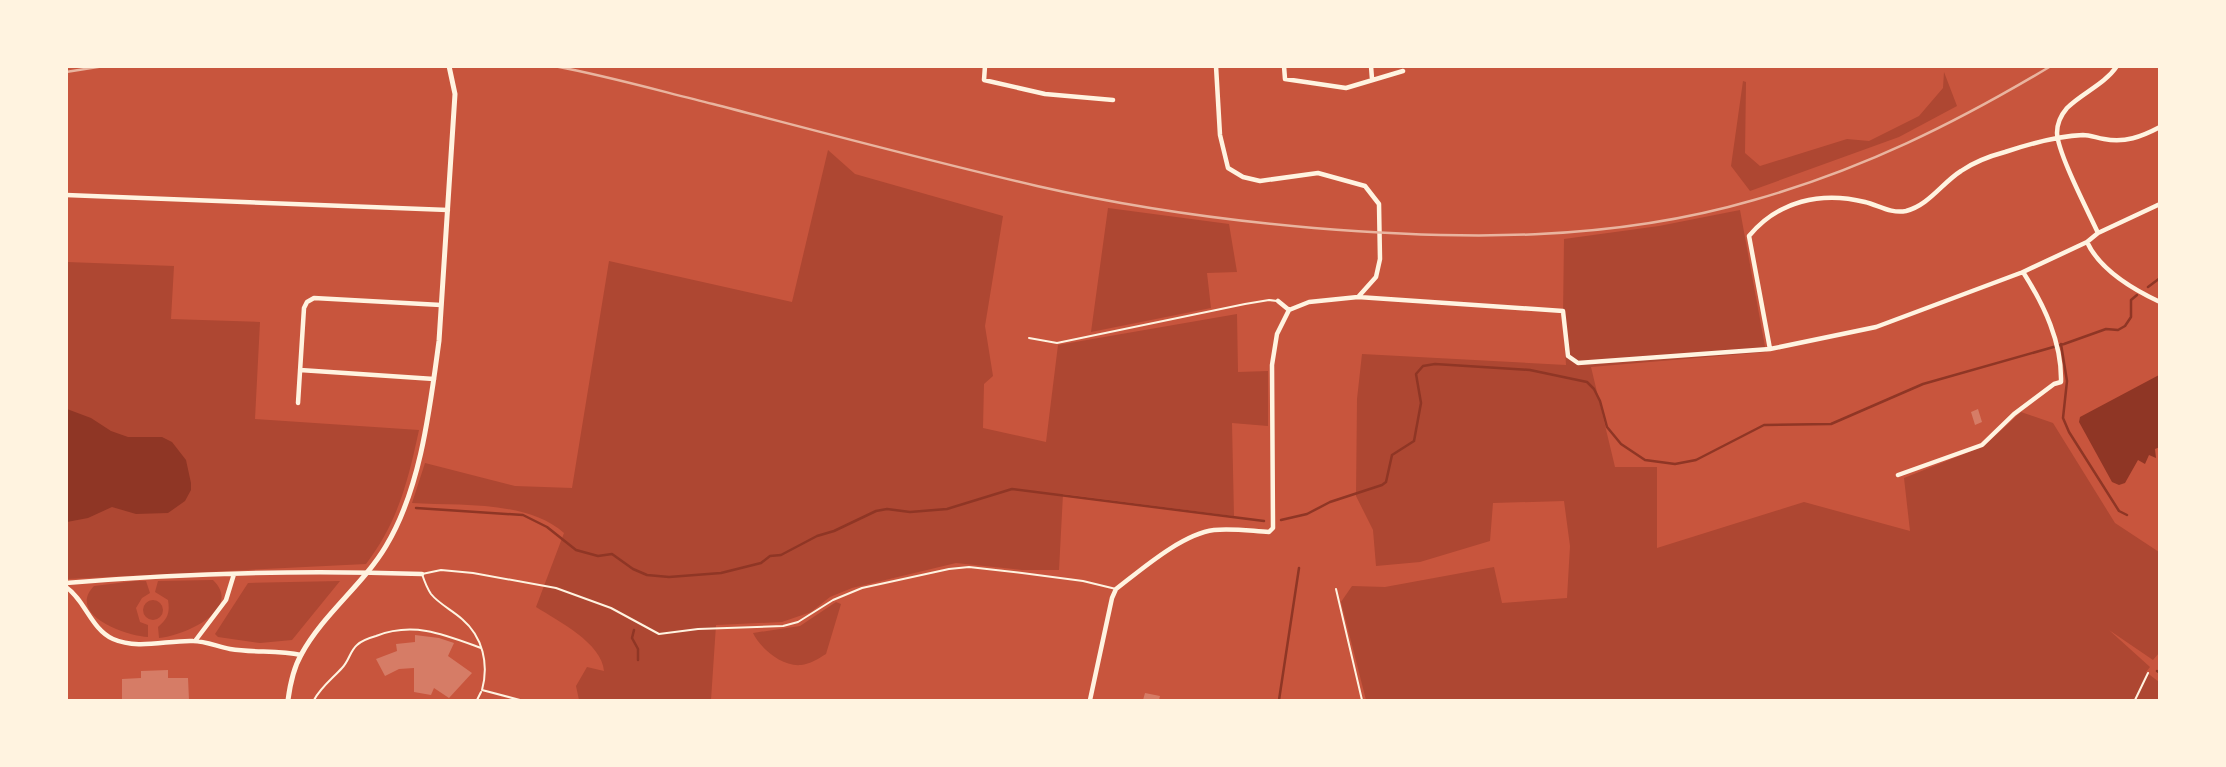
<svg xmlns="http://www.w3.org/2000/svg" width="2226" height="767" font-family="'Noto Serif',serif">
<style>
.green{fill:#ae4732}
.water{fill:#8f3625}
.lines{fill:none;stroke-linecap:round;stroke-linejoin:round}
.stream{stroke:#8f3625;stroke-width:2.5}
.building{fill:#d67c66}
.path{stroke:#fff3e0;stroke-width:2}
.service{stroke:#fff3e0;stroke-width:2}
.minor{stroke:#fff3e0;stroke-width:4.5}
.tertiary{stroke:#fff3e0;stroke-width:5}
.rail{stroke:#e9b49f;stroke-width:2.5}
</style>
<rect width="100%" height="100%" fill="#c8553d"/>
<path class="green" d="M1944,72l13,34 -58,31 -149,54 -19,-25 12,-85 3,1 -1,71 15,13 87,-27 22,2 50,-25 24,-28z
M828,150l27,24 148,42 -18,110 8,50 -9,8 -1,44 63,14 12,-97 179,-31 1,58 30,-1v55l-36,-3 2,93 -171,-22 -4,76h-37l-66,-7 -104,25 -22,9 -19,15 -29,10 -66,3 -5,75h-132l-3,-14 11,-19 17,4c-2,-28 -46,-50 -68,-64l28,-74c-37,-33 -105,-27 -152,-30l13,-40 90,23 57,2 37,-227 183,41z
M1108,208l121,16 8,48 -30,1 4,35 -120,24z
M1740,210l26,142 -175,15 24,100h42v81l147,-46 106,29 -6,-53 80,-32 37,-34 32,11 62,100 44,29v101l-6,7 -44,-30 41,37 -4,5 13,10v18h-793l-25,-98 11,-16 33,1 109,-20 8,36 65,-5 3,-52 -6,-45 -71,2 -3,38 -70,21 -44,4 -3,-36 -17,-34 1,-97 5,-45 204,11 -3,-48 1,-78 95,-13z
M67,262l107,4 -3,53 89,3 -5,97 164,11c-11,51 -21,92 -53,134l-299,15z
M213,580c31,30 -30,56 -54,58l-1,-11c10,-9 12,-14 10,-27l-13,-8 3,-11z
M135,581h11l4,12 -8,5 -6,10 4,14 8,3v12c-22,-1 -82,-22 -54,-51z
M340,581l-48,59 -32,3 -42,-6 -3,-3 33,-51z
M143 610a10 10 0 1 1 20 0a10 10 0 1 1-20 0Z
M836,602l5,2 -15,50c-8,5 -16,10 -25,11 -19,2 -41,-17 -48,-32l47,-7z"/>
<path class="water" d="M2159,375l1,72 -5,2 1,9 -7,-3 -4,9 -7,-4 -13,23 -6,2 -7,-3 -33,-60 1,-5z
M67,409l24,9 20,13 17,6h34l10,5 14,18 5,23v7l-6,11 -17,12 -32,1 -24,-7 -24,11 -21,4z"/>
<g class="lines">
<path class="stream" d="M2148,287l12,-9
M2061,344l6,37 -4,37 6,14 50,79 8,4
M416,508l107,7 24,12 29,23 22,6 14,-2 21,15 14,6 22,2 52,-4 40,-10 9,-7 11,-1 36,-19 17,-5 42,-20 11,-2 23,3 37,-3 65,-20 252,32
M1281,520l26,-6 23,-12 52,-17 4,-3 6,-27 22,-14 7,-38 -5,-29 7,-8 12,-2 95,6 57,12 7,7 6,12 7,26 14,17 24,16 30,4 21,-4 68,-35 67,-1 92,-40 141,-40 42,-15 12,1 7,-4 6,-9v-17l6,-5
M634,630l-2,8 6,11v11
M2157,671l3,2
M1279,700l20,-132"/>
</g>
<path class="building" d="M1978,409l4,13 -7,3 -4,-13z
M415,635l24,3 15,5 -6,13 24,17 -23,25 -15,-10 -3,7 -17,-3v-24l-15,1 -14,7 -9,-17 21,-8 -1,-7 19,-2z
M168,670v8h20l1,22h-67v-21l19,-1v-7z
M1145,693l15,3 -1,4h-16z"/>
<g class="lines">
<path class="path" d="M1336,589l26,111
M2135,700l13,-27"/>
<path class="service" d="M1029,338l28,5 188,-39 24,-4 8,1
M314,700c7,-13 18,-21 28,-32 7,-7 8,-17 15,-23 5,-5 12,-7 19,-9 38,-15 70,-1 105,12
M477,700l4,-8
M520,700l-38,-10c7,-26 1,-53 -20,-71 -10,-9 -23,-15 -31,-25 -4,-6 -7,-14 -9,-20l19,-4 32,3 83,15 55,20 48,26 39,-5 85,-3 15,-4 35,-22 29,-12 87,-19 20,-2 53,6 61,8 33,8"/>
<path class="minor" d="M985,66l-1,14 61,14 68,6
M1216,66l4,69 8,33 15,9 17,4 58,-8 47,13 14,18 1,55 -4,18 -17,19
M1284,66l1,13 61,9 57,-17
M1371,66l1,13
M66,195l382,15
M2098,233c-10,-22 -40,-79 -41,-100 0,-10 4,-18 10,-25 15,-15 38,-24 50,-42
M2087,242c13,28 45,47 73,60
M1278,301l11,9
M1770,349l-21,-113c29,-35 72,-45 116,-34 13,3 26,12 41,9 23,-6 36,-28 55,-40 13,-9 29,-15 44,-19 24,-8 53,-16 78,-17 7,0 14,3 21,4 21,4 37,-2 56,-12
M300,370l134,9
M298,403l6,-95 3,-6 7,-4 127,7
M1898,475l84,-30 32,-31 40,-30 7,-2c1,-40 -17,-77 -38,-110
M66,583c118,-10 238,-13 356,-9
M66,587c19,13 25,42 47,52 25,11 54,1 80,2 13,0 25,6 37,8 24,4 48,1 71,6
M195,641l31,-41 8,-26
M1090,700l22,-102 4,-9c26,-20 66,-55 98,-59 18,-2 37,1 55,2l4,-4 -1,-163 5,-31 12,-24 20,-8 49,-5 205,14 5,45 10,7 192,-14 106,-22 147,-55 64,-30 11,-9 62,-29"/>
<path class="tertiary" d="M288,700c2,-15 5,-31 13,-45 22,-41 62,-70 85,-109 35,-58 44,-139 53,-205l16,-247 -6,-28"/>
<path class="rail" d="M554,66c54,10 106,25 159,38 108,28 216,57 324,82 92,21 184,34 277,42 147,12 296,14 440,-28 109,-31 200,-76 297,-134
M66,72l38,-6"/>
</g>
<rect width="2226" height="767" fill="none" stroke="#fff3e0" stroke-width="136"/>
</svg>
